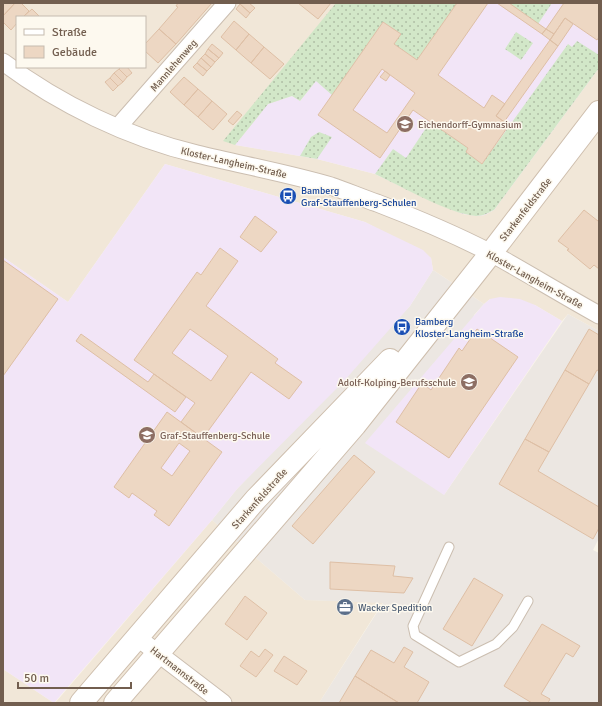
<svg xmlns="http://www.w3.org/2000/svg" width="602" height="706" font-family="Signika,sans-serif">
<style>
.residential{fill:#f1e7d8;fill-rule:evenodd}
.industrial{fill:#ece7e2}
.education{fill:#f2e5f7}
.grass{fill:url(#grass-dots)}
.building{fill:#edd7c3;stroke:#debfa5;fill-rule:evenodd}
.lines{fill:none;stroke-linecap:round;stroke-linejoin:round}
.lane-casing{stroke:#cbbeb0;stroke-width:11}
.street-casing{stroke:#cbbeb0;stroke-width:19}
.secondary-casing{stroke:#cebead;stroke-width:24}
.lane{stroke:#fff;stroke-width:9}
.street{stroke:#fff;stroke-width:17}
.secondary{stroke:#fff;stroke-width:22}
.labels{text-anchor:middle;stroke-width:3;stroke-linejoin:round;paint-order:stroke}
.street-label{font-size:10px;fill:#725e4f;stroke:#fdf9ef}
.education-label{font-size:10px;fill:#785e54;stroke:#fdf9ef;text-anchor:start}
.transit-label{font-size:10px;fill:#164399;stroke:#fdf9ef;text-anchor:start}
.service-label{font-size:10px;fill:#4e5e75;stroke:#fdf9ef;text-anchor:start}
</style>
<defs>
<pattern id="grass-dots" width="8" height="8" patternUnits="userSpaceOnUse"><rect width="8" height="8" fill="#d2e7c8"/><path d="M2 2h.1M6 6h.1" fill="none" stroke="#afbea5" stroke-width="1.8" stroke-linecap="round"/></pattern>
</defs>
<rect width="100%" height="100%" fill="#faf5e9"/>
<path class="residential" d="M3,3h375l-142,142 81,14 58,15 56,27 32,13 14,2 8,-1 9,-5 105,-142v263l-31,-17 -6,7 -27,-16 -45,-6 -6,5 -51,-34 -2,-12 -66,-36 -200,-58 -97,138 -65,-45zM17,17h128v50h-128z
M212,520l93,80 78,2 -64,101h-264z
M3,669l51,34h-51z"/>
<path class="industrial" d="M433,270l51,34 -10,11 -30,180 124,-181 31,17v207l-6,12 6,3v150h-280l64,-100 -78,-3 -93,-80 25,-31 173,-183z"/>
<path class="education" d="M378,3h221v65l-105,142 -9,5 -7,1 -15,-2 -32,-13 -56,-27 -58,-15 -82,-14 33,-41 24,-8 8,5z
M165,164l200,58 58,28 8,8 2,12 -23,36 -66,75 -107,108 -25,31 -158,183 -51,-34v-412l65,45z
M500,297l20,2 15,6 27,16 -118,174 -79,-52 119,-139 6,-5z"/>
<path class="grass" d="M336,3h121l-40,57 -23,-16 7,-10 -18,-12 -51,73 -16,-14 -16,20 -8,-5 -24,8 -33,41 -12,-4z
M509,3h43l-14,21z
M516,32l17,11 -12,17 -16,-11z
M577,41l22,14v13l-105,142c-6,3 -11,6 -18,6 -27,-2 -75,-30 -101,-42l18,-25 13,9 24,-36 38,26 -2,4 16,12 86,-120 4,3z
M319,132l13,5 -15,22 -17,-3 11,-19z"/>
<path class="building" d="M3,3h12l-12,13z
M15,3h6l8,8 -6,6h-6v6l-6,7 -8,-8v-6z
M178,3h34l-36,41 -17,-15 19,-22 -2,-1z
M241,3h8l6,5 -5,5 -10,-9z
M298,3h33l-13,16z
M457,3h31l-50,72 46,33 8,-13 13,9 -9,12 13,9 -27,39 -16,-12 2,-4 -55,-38 -33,48 -62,-43 65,-93 18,12 -7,10 23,16zM382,69l33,24 -28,40 -34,-23z
M497,3h12l37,26 -4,5z
M564,3h35v34l-2,3 -32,-22 -11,16 -8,-5z
M240,4l10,9 -4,5 -10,-9z
M32,9l8,8h-17z
M565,18l8,6 -15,22 -8,-6z
M234,21l15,13 -13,16 -15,-13z
M159,29l17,15 -18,19 -13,-12v-7z
M546,29l8,5 -4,6 -8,-6z
M249,34l15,13 -13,16 -15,-13z
M550,40l8,6 -54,76 -8,-6z
M212,44l11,9 -4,5 -11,-9z
M264,47l20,17 -14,15 -19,-16z
M208,49l11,9 -4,4 -10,-8z
M205,54l10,8 -4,5 -10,-9z
M201,58l10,9 -4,4 -10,-8z
M197,63l10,8 -4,5 -10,-9z
M121,67h6l5,6 -5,4 -8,-8z
M119,69l8,8 -4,5 -9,-9z
M385,71l5,4 -4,6 -6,-4z
M114,73l9,9 -5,4 -8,-8z
M184,77l14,12 -14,16 -14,-13z
M110,78l8,8 -5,5 -8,-9z
M198,89l14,12 -14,16 -14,-12z
M212,101l15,13 -14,16 -15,-13z
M237,111l5,4 -9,10 -5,-4z
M584,210l14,11 1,-1v49l-5,-4 -4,4 -23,-19 2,-1 -11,-8z
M255,216l22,16 -16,20 -21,-15z
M220,248l18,13 -32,45 72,53 -3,4 27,19 -13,17 -38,-27 -48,66 -22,-16 14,-19 -61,-43 63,-88 4,3zM190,329l38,27 -17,25 -39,-28z
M3,260l55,39 -55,77z
M477,329l41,28 -69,101 -53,-36 26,-39 9,7 28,-42 3,3z
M589,329l10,6v36l-2,-1 -8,14 -24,-14z
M81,334l67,48 6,-8 32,23 -11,15 -99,-71z
M565,370l24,14 -40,68 -24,-13z
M167,412l55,40 -53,74 -15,-11 3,-4 -25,-18 -3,5 -15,-11zM179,443l11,8 -18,25 -11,-8z
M525,439l24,13 -11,19 61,36v21l-6,11 -94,-55z
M354,455l21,17 -62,72 -21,-18z
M330,562l65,4 -2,10 20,2 -9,15 -74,-4z
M474,578l29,17 -31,51 -29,-17z
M245,596l22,17 -20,27 -22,-16z
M542,624l38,22 -7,11 -7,-4 -25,41 9,5 -2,4h-16l-28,-17z
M404,647l9,5 -9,15 25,15 -12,21h-18l-44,-27 16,-26 23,13z
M265,649l8,6 -17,22 -16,-11 11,-15 8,6z
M284,656l23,15 -10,14 -23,-14z
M355,676l44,27h-60z"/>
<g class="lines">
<g class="lane-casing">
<path id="lane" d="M449,547l-36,79 2,9 44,27 37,-18 17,-17 15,-26"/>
</g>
<g class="street-casing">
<path id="street" d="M3,62c56,42 126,76 194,92 45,11 90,19 134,32 15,5 31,12 46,17 39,15 77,31 114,50 36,20 72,42 108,62
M118,127l109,-124
M138,638l85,65"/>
</g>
<g class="secondary-casing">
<path id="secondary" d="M81,703l175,-204 134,-139
M115,703l240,-278 136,-172 108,-141"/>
</g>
<use href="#lane" class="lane"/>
<use href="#street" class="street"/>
<use href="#secondary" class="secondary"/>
</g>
<defs>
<g id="school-disc" transform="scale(0.9)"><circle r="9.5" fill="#8d6e63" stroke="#fdf9ef"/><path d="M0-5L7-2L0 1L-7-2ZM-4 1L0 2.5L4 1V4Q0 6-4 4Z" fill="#fff"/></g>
<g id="bus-disc" transform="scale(0.9)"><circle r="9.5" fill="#1a4fb4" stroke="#fdf9ef"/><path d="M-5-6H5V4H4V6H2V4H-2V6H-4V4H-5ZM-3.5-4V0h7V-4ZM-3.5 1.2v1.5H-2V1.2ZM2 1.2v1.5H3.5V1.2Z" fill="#fff"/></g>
<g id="office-disc" transform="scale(0.9)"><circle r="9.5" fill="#5c6f8a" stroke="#fdf9ef"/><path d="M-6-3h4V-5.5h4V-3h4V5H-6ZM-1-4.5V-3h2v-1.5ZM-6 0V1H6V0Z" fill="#fff"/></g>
</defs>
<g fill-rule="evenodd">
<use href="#school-disc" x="405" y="124"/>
<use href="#bus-disc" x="288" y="196"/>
<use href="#bus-disc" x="402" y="327"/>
<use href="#school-disc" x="469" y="382"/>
<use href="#school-disc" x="147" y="435"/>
<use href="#office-disc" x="345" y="607"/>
</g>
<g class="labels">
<g class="street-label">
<text transform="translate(173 65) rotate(-49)" y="4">Mannlehenweg</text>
<text transform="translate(234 162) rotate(13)" y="4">Kloster-Langheim-Straße</text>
<text transform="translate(525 209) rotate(-52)" y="4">Starkenfeldstraße</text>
<text transform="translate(535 279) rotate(29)" y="4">Kloster-Langheim-Straße</text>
<text transform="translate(259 498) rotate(-48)" y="4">Starkenfeldstraße</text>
<text transform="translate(180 670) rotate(38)" y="4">Hartmannstraße</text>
</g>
<g class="education-label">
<text x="418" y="128">Eichendorff-Gymnasium</text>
<text x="456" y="386" text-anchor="end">Adolf-Kolping-Berufsschule</text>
<text x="160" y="439">Graf-Stauffenberg-Schule</text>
</g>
<g class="transit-label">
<text x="301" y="194">Bamberg<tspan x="301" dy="12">Graf-Stauffenberg-Schulen</tspan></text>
<text x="415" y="325">Bamberg<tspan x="415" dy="12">Kloster-Langheim-Straße</tspan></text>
</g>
<g class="service-label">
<text x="358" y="611">Wacker Spedition</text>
</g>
</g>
<rect width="602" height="706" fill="none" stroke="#725e4f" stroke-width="8"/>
<rect x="16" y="16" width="130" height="52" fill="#fdf9ef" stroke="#c5bbaf"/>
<rect x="24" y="29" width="20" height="6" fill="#ffffff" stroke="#c5bbaf"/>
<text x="52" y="36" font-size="12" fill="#725e4f">Straße</text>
<rect x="24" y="46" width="20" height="12" fill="#edd7c3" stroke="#c5bbaf"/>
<text x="52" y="56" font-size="12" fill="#725e4f">Gebäude</text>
<path d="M18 682v6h113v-6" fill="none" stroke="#725e4f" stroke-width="2"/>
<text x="24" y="682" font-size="12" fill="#725e4f" stroke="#fdf9ef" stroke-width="3" paint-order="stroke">50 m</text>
</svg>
